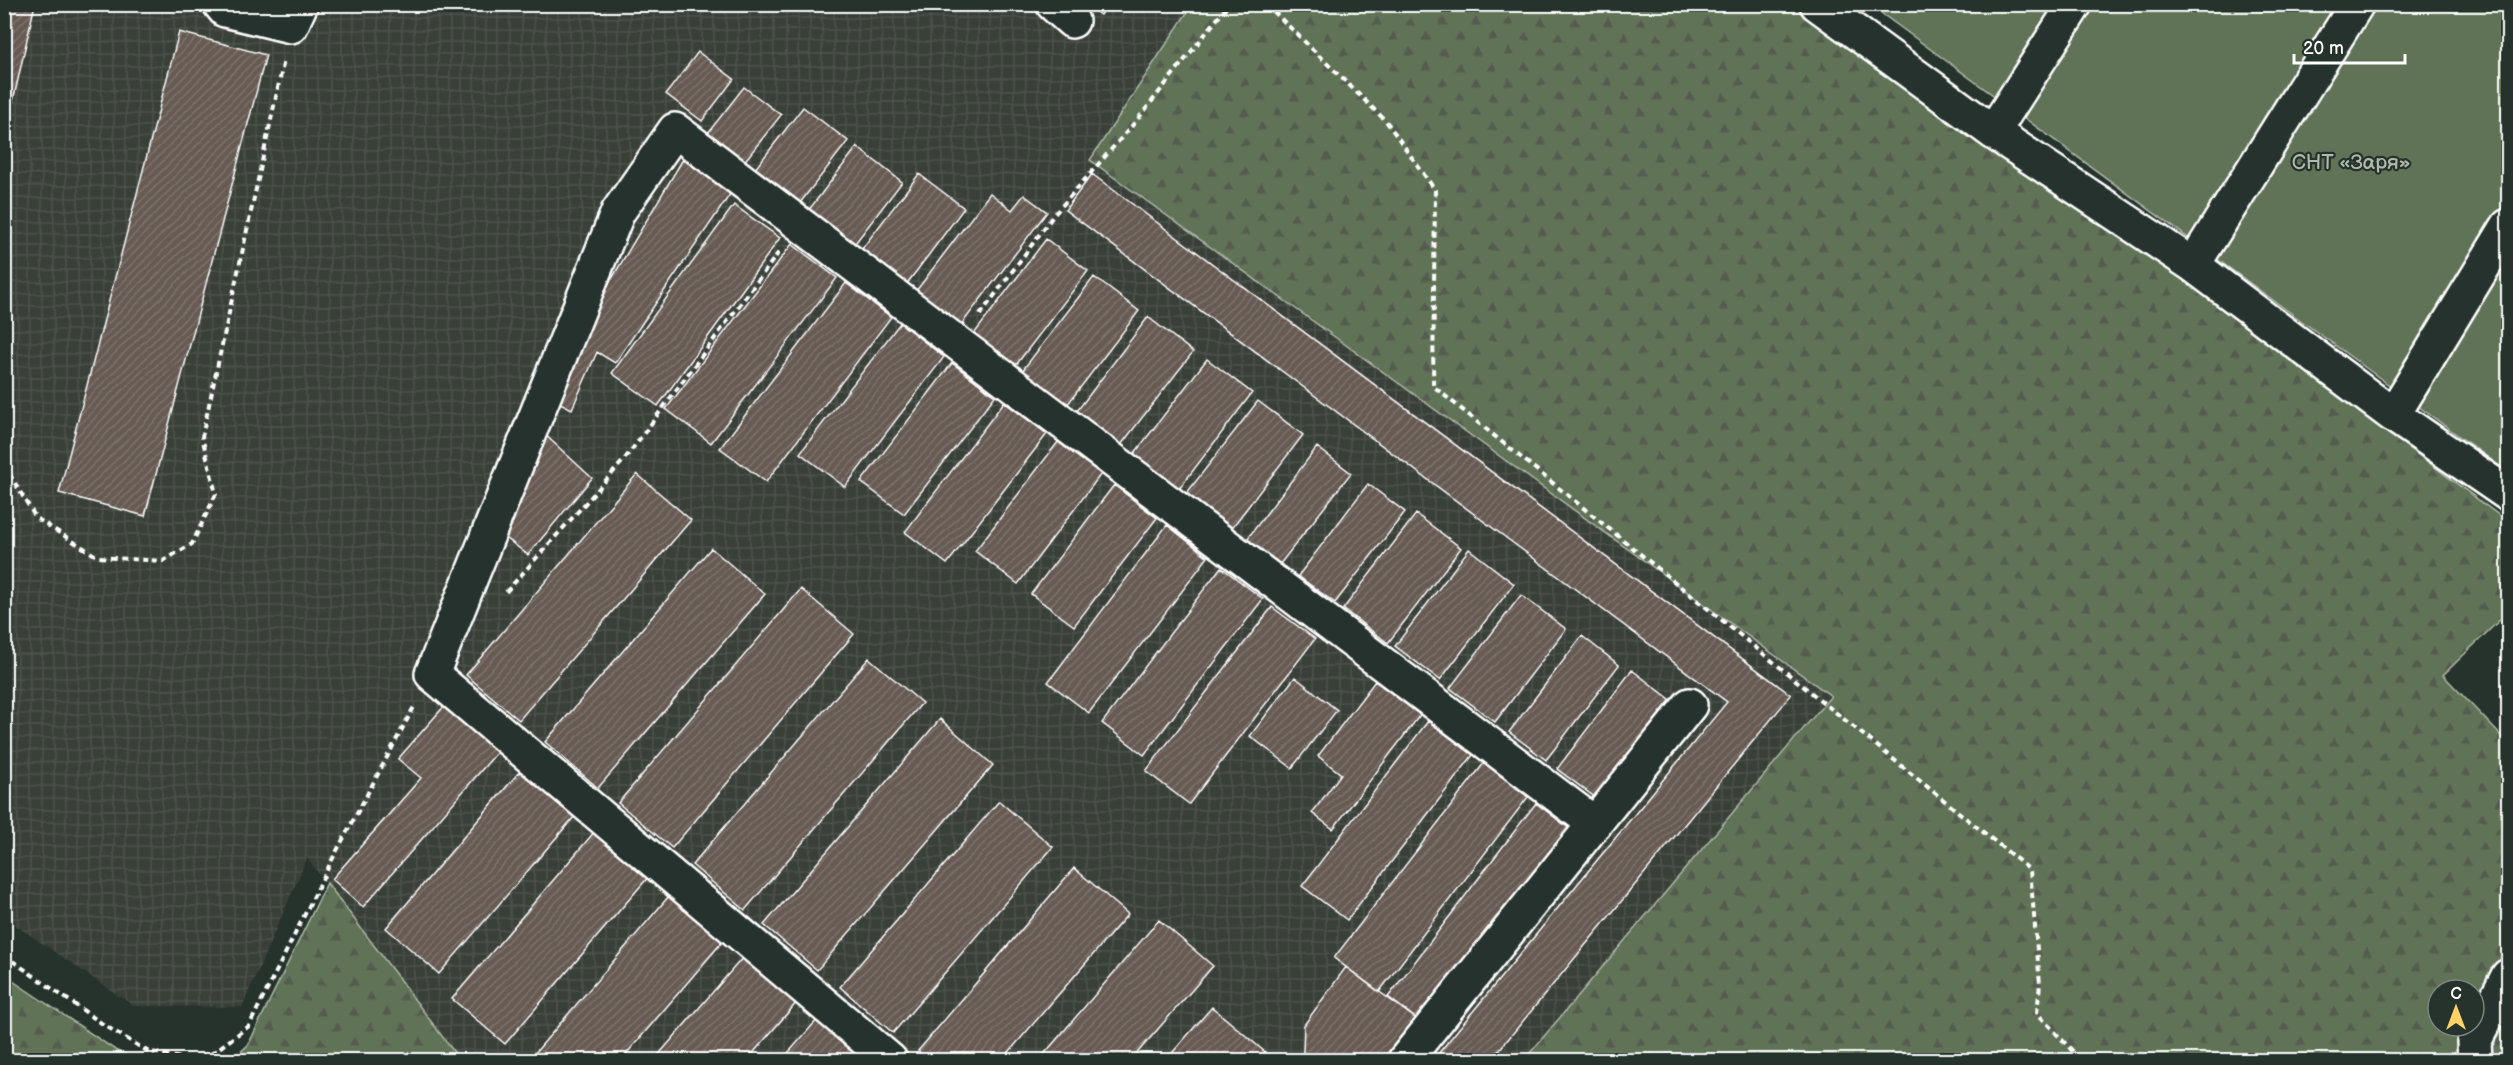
<svg xmlns="http://www.w3.org/2000/svg" width="2513" height="1065" font-family="'Balsamiq Sans',sans-serif">
<style>
.industrial{fill:url(#industrial-grid)}
.forest{fill:url(#forest-firs);stroke:#b0b9aa;stroke-width:1.5;fill-rule:evenodd}
.garden{fill:#607356;stroke:#b0b9aa;stroke-width:1.5}
.building{fill:url(#building-hatch);stroke:#fff;stroke-width:1.5}
.lines{fill:none;stroke-linecap:round;stroke-linejoin:round}
.minor-casing{stroke:#fff;stroke-width:38}
.path{stroke:#fff;stroke-width:4;stroke-dasharray:6 4.5;stroke-linecap:butt}
.minor{stroke:#26332d;stroke-width:33}
.labels{text-anchor:middle;stroke-width:4.5;stroke-linejoin:round;paint-order:stroke}
.park-label{font-size:21px;fill:#b0b9aa;stroke:#26332d}
</style>
<defs>
<pattern id="industrial-grid" width="8" height="8" patternUnits="userSpaceOnUse" patternTransform="scale(1.5)"><rect width="8" height="8" fill="#393f38"/><path d="M0 4h8M4 0v8" fill="none" stroke="#4d524c"/></pattern>
<pattern id="forest-firs" width="22" height="20" patternUnits="userSpaceOnUse" patternTransform="scale(1.5)"><rect width="22" height="20" fill="#607356"/><path d="M5 1l3.5 6h-7zM16 11l3.5 6h-7z" fill="#545c50"/></pattern>
<pattern id="building-hatch" width="6" height="6" patternUnits="userSpaceOnUse" patternTransform="scale(1.5)"><rect width="6" height="6" fill="#665a53"/><path d="M-1 1l2-2M0 6l6-6M5 7l2-2" fill="none" stroke="#7d736d"/></pattern>
</defs>
<rect width="100%" height="100%" fill="#26332d"/>
<filter id="ink" filterUnits="userSpaceOnUse"><feTurbulence type="fractalNoise" baseFrequency=".0167" numOctaves="2"/><feDisplacementMap in="SourceGraphic" scale="12" xChannelSelector="R" yChannelSelector="G"/><feConvolveMatrix kernelMatrix="1 2 1 2 8 2 1 2 1" color-interpolation-filters="sRGB"/></filter>
<g filter="url(#ink)">
<path class="industrial" d="M4,5h1188l-102,155 741,536 -307,364h-1064l-153,-202 -65,149 -108,-1 -129,-88z"/>
<path class="forest" d="M1192,5h626l690,517v90l-65,63 65,68v317h-984l307,-364 -741,-536zM2438,990h36v36h-36z
M327,883l133,177h-228l16,-15z
M4,975l113,76 22,9h-134z"/>
<path class="garden" d="M1870,5h638v467z"/>
<path class="building" d="M4,4h31l-31,137z
M1085,4h23l-8,11z
M179,32l87,23 -121,461 -86,-23z
M698,52l36,27 -32,42 -36,-27z
M744,87l37,28 -37,47 -37,-28z
M803,107l45,34 -48,62 -45,-34z
M857,147l45,35 -49,64 -45,-35z
M683,159l48,34 -116,170 -18,-11 -25,57 -22,-11 26,-59z
M919,174l45,34 -58,77 -45,-35z
M1092,174l699,521 -300,365h-58l294,-358 -662,-492z
M990,193l22,17 12,-15 23,17 -86,113 -45,-34z
M734,205l46,33 -122,168 -46,-33z
M1046,239l42,32 -72,94 -42,-31z
M792,244l45,34 -126,165 -45,-34z
M1094,277l45,34 -72,94 -45,-34z
M846,283l45,34 -125,165 -46,-34z
M1148,317l45,35 -72,93 -44,-34z
M900,323l44,34 -99,130 -45,-34z
M1207,359l45,34 -73,96 -45,-35z
M952,363l43,33 -91,118 -43,-32z
M1258,401l45,34 -72,94 -45,-35z
M1004,402l43,32 -100,130 -42,-32z
M541,431l51,47 -64,77 -30,-23 23,-35z
M1058,442l43,32 -83,110 -43,-33z
M1317,447l34,26 -71,91 -33,-25z
M637,474l54,46 -172,200 -53,-45z
M1368,484l37,28 -70,91 -37,-27z
M1114,485l43,33 -83,108 -43,-32z
M1416,514l45,34 -73,95 -45,-34z
M1167,525l41,32 -119,156 -41,-31z
M711,548l54,46 -167,194 -53,-46z
M1469,549l45,35 -74,96 -45,-34z
M1221,567l42,32 -119,156 -42,-32z
M801,589l53,45 -182,214 -54,-45z
M1521,595l45,34 -71,93 -45,-34z
M1272,607l43,32 -126,165 -43,-33z
M1582,636l37,29 -73,95 -37,-28z
M869,658l53,45 -177,207 -53,-45z
M1632,670l43,33 -75,98 -43,-32z
M1295,677l42,33 -45,58 -42,-32z
M1375,681l45,34 -87,114 -21,-16 29,-39 -23,-18z
M446,704l53,46 -136,157 -31,-28 89,-101 -23,-19z
M940,719l53,46 -176,205 -53,-45z
M1428,721l45,34 -126,165 -45,-34z
M1484,763l44,34 -149,195 -45,-34z
M520,771l54,46 -135,157 -53,-46z
M999,801l54,46 -160,186 -53,-46z
M1536,803l39,30 -148,194 -39,-30z
M596,830l54,45 -145,169 -53,-45z
M1074,868l54,46 -126,146h-73l-11,-9z
M669,896l54,45 -102,119h-92z
M1159,920l54,46 -82,94h-92z
M744,956l54,45 -51,59h-93z
M1346,967l81,60 -29,33h-102l7,-7 1,-28z
M1212,1007l53,45 -7,8h-92z
M817,1020l47,40h-82z"/>
<g class="lines">
<g class="minor-casing">
<path id="minor" d="M220,4l5,6 66,16 10,-22
M1053,4l19,17
M1817,4l176,128 200,133 200,150 115,79
M1993,132l82,-128
M2193,265l164,-261
M2393,415l115,-189
M890,1060l-458,-386 186,-462 57,-82 920,694
M1405,1060l285,-355
M2475,1060l-1,-18 34,-66"/>
</g>
<path class="path" d="M1266,4l120,117 49,69 -2,196 597,484 10,114 -3,29 44,47
M980,315l73,-99 84,-96 92,-116
M4,465l32,53 62,39 65,4 29,-17 24,-50 -14,-57 82,-377
M506,592l118,-132 155,-208
M4,955l100,70 43,26 44,9
M203,1060l46,-34 84,-168 82,-153"/>
<use href="#minor" class="minor"/>
</g>
</g>
<g class="labels">
<g class="park-label">
<text x="2351" y="169">СНТ «Заря»</text>
</g>
</g>
<rect width="2513" height="1065" fill="none" stroke="#26332d" stroke-width="24"/>
<rect x="12" y="12" width="2489" height="1041" fill="none" stroke="#fff" stroke-width="2" filter="url(#ink)"/>
<g transform="translate(2456 1008)"><circle r="28" fill="#26332d" stroke="#7d8581" stroke-width="1.5"/>
<path d="M0-4.5L10 22L0 15L-10 22Z" fill="#ffd166"/>
<text y="-9" font-size="16" font-weight="bold" text-anchor="middle" fill="#ffffff">С</text>
</g>
<path d="M2294 54v9h111v-9" fill="none" stroke="#ffffff" stroke-width="3"/>
<text x="2303" y="54" font-size="18" fill="#ffffff" stroke="#26332d" stroke-width="4.5" paint-order="stroke">20 m</text>
</svg>
